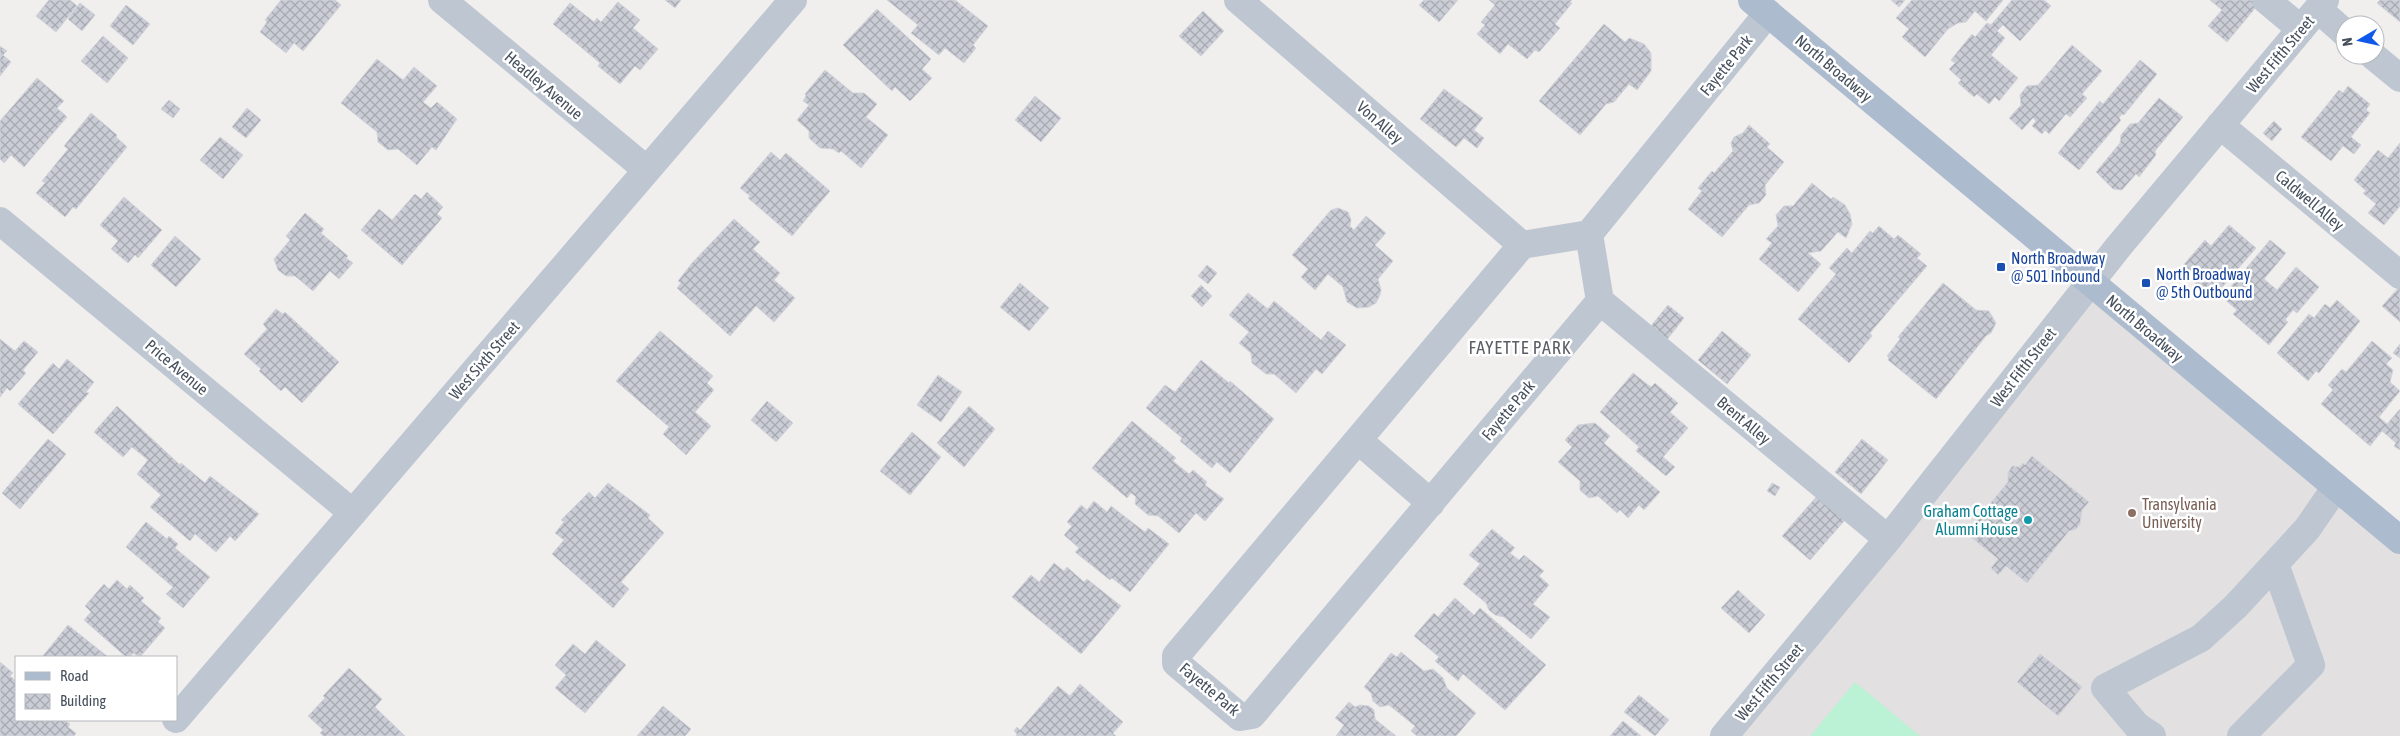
<svg xmlns="http://www.w3.org/2000/svg" width="2400" height="736" font-family="'Asap Condensed',sans-serif">
<style>
.education{fill:#e2e0e0}
.park{fill:#bbf1d5}
.building{fill:url(#building-cross-hatch);stroke:#d2d4db}
.lines{fill:none;stroke-linecap:round;stroke-linejoin:round}
.minor{stroke:#bec7d1;stroke-width:28}
.major{stroke:#adbbcf;stroke-width:28}
.transit-dot{fill:#1a4fb4;stroke:#fff;stroke-width:2}
.education-dot{fill:#8d6e63;stroke:#fff;stroke-width:2}
.culture-dot{fill:#0f9aa8;stroke:#fff;stroke-width:2}
.labels{text-anchor:middle;stroke-width:5;stroke-linejoin:round;paint-order:stroke}
.street-label{font-size:16px;fill:#46505d;stroke:#fff}
.transit-label{font-size:16px;fill:#164399;stroke:#fff;text-anchor:start}
.education-label{font-size:16px;fill:#785e54;stroke:#fff;text-anchor:start}
.culture-label{font-size:16px;fill:#0d838f;stroke:#fff;text-anchor:end}
.neighbourhood-label{font-size:18px;letter-spacing:1px;fill:#5b5e64;stroke:#fff}
</style>
<defs>
<pattern id="building-cross-hatch" width="8" height="8" patternUnits="userSpaceOnUse" patternTransform="scale(1.25)"><rect width="8" height="8" fill="#cacdd5"/><path d="M0 0l8 8M0 8l8-8" fill="none" stroke="#a6a9b0"/></pattern>
</defs>
<rect width="100%" height="100%" fill="#f1efee"/>
<path class="education" d="M2090,282l310,258v196h-691z"/>
<path class="park" d="M1855,682l65,54h-110z"/>
<path class="building" d="M49,0h21l7,6 -21,26 -20,-16z
M281,0h54l6,5 -38,46 -9,-8 -8,10 -26,-21 7,-10 -2,-2z
M665,0h16l-6,8z
M887,0h68l33,26 -15,19 3,3 -12,15 -19,-15 -6,7 -28,-22 7,-8z
M1424,0h34l-19,22 -20,-17z
M1489,0h83l-2,2 2,1 -17,21 5,4 -21,24 -4,-2 -8,9 -19,-15 -8,10 -23,-20 8,-9 -4,-3 14,-17z
M1891,0h14l-6,7z
M1912,0h91l-17,21 -11,-10 -9,11 -8,1 -10,6 -23,28 -23,-20 7,-8 -13,-11z
M2012,0h32l7,6 -31,35 -17,-16 -6,6 8,7 -14,17 27,23 -19,23 -4,-4 -6,7 -12,-10 -3,3 -16,-14 3,-3 -12,-11 6,-6 -4,-3 21,-26 3,3 12,-14 4,2z
M2210,0h41l6,6 -30,36 -19,-16 14,-16z
M2380,0h20v22l-23,-19z
M618,2l22,18 -7,8 25,21 -18,21 -5,-4 -15,18 -22,-18 2,-3 -47,-39 17,-21 24,19 3,-4 4,4z
M80,3l15,12 -13,16 -14,-12z
M126,5l24,19 -17,21 -23,-19z
M877,9l54,50 -9,10 10,9 -22,23 -15,-14 -3,4 -49,-46z
M1203,11l21,20 -23,25 -22,-20z
M1604,24l21,18 4,-4 15,6 7,9v18l-14,19 -8,-6 -15,18 -8,2 -26,31 -41,-34z
M103,36l25,22 -21,25 -26,-22z
M2072,45l30,26 -20,23 5,4 -17,19 -4,-3 -17,20 -4,-4 -3,4 -10,-8 4,-5 -3,-3 -11,12 -13,-12 12,-13 -1,-10 7,-9 11,-1z
M0,46l7,5 -4,4 8,7 -11,14z
M377,59l26,21 11,-13 23,19 -14,16 8,6 6,-6 20,17 -21,31 -4,-3 -15,18 -19,-16 -10,1 -10,-8 -1,-10 -36,-29z
M2140,60l17,14 -33,41 -2,-1 -3,4 2,2 -42,50 -21,-17 42,-52 3,3z
M825,70l28,23h11l13,11 -11,13 22,18 -27,33 -20,-17 -2,2 -6,-4 -13,-1 -11,-10v-7l-12,-11 12,-15 -6,-4 3,-5 -1,-2z
M37,78l27,23 -7,7 10,9 -43,50 -13,-12 -7,8 -4,-4v-38z
M2348,86l22,18 -4,6 4,3 -19,24 10,8 -7,9 -11,-8 -12,15 -30,-24 38,-47 4,3z
M1444,89l39,29 -9,12 10,8 -7,10 -13,-10 -8,9 -36,-28z
M1035,96l26,22 -20,24 -26,-22z
M2159,98l24,19 -28,34 1,4 -17,22 -3,-3 -14,16 -9,-1 -17,-17 24,-29 1,-8 9,-11 8,-1z
M169,100l11,9 -7,9 -12,-9z
M247,108l14,12 -15,18 -14,-11z
M91,113l26,22 -1,2 11,10 -51,62 -3,-2 -8,10 -29,-24 9,-10 -3,-2 26,-32 -4,-3z
M2274,121l8,8 -10,12 -9,-8z
M1749,125l21,19 -3,3 17,15 -19,23 1,10 -7,8 -10,2 -27,32 -34,-28 14,-18 -4,-3 14,-17 2,2 19,-22 -2,-8 3,-6 9,-4z
M220,137l23,18 -20,24 -23,-19z
M2400,143v63l-16,19 -16,-12 8,-9 -13,-11 3,-2 -12,-11 24,-30 10,8z
M771,152l9,8 6,-7 44,38 -38,45 -44,-38 2,-2 -10,-8z
M1812,183l19,16 2,-2 12,8 5,9 2,10 -6,14 -8,-6 -17,19 -13,2 13,11 -23,28 -39,-33 13,-16 -6,-4 12,-13 -2,-11 8,-9h9z
M427,192l16,15 -6,7 5,4 -40,47 -41,-35 18,-21 13,11 23,-26 6,5z
M124,197l38,33 -24,28 -3,-3 -7,8 -17,-14 7,-8 -18,-16z
M1338,208l10,4 3,8 -1,6 4,4 12,-14 20,17 -11,12 18,16 -15,18 3,11 -1,5 -4,8 -7,4 -12,1 -10,-6 -4,-15 -15,-13 -13,16 -14,-13 7,-8 -16,-14 39,-45z
M305,213l19,16 -3,4 27,23 -2,2 7,5 -14,16 -9,-8 -17,20 -18,-15h-9l-8,-6 -4,-11 16,-19 -4,-4z
M734,219l26,23 -7,7 27,24 -6,7 21,18 -21,24 -18,-16 -26,30 -53,-48 4,-5 -3,-2 14,-18z
M2229,225l27,23 -44,51 -32,-30 25,-29 6,6z
M1879,226l15,13 4,-4 23,19 -4,4 10,8 -57,67 2,3 -23,27 -51,-44 38,-45 -7,-6 18,-20 5,5 18,-22 3,2z
M175,236l26,23 -25,28 -25,-22z
M2270,240l16,13 -22,26 13,11 19,-23 23,20 -22,26 -4,-3 -8,10 3,2 -19,23 -36,-31 4,-4 -15,-13z
M1207,265l10,8 -9,11 -10,-8z
M1020,283l29,25 -20,23 -29,-24z
M1943,283l33,27 13,1 7,12 -5,10 -5,3 -50,63 -48,-39 1,-2 -2,-2 13,-17 -2,-2z
M1201,285l11,11 -10,11 -11,-11z
M2400,286v36l-18,-16z
M1248,293l20,16 6,-8 47,39 7,-9 18,14 -24,29 -6,-5 -20,24 -22,-19h-8l-14,-11 -1,-10 -12,-10 10,-11 -20,-17z
M2337,300l23,21 -41,52 -3,-2 -8,10 -31,-28 32,-39 5,4 11,-14 5,4z
M1668,305l16,13 -18,23 -16,-14z
M276,309l7,5 2,-2 54,50 -37,41 -17,-16 -4,4 -22,-20 2,-2 -17,-15 23,-25 -4,-5z
M660,331l53,45 -6,7 7,7 -19,22 16,14 -25,29 -23,-21 6,-7 -53,-46z
M1722,331l29,24 -24,29 -29,-24z
M0,339l15,12 9,-10 14,11 -15,18 3,3 -16,18 -3,-3 -7,9z
M2372,341l20,17 -6,6 7,6 -3,12 10,9 -21,26 8,7 13,-15v41l-6,-4 2,-3 -14,-12 -12,15 -49,-42 12,-14 -5,-5 14,-16 4,3z
M2400,344v14l-7,-5z
M67,359l27,23 -8,10 3,1 -36,41 -35,-30 35,-41 6,6z
M1201,360l28,23 1,-2 44,38 -44,54 -13,-11 -5,6 -32,-27 2,-3 -36,-30 19,-23 10,7z
M1633,373l18,14 4,-4 23,20 -8,9 18,16 -25,29 12,10 -9,9 -30,-25 3,-4 -39,-35z
M938,375l24,17 -21,30 -24,-17z
M767,401l26,22 -17,19 -25,-22z
M117,406l63,59 1,-2 24,20 5,-7 49,38 -24,27 -5,-5 -14,16 -21,-18 -5,7 -40,-34 11,-12 -24,-21 11,-14 -16,-13 -9,10 -29,-25z
M969,406l26,23 -31,38 -27,-24z
M1132,421l44,37 -3,3 16,13 4,-4 14,12 -2,3 19,14 -19,22 -9,-8 -17,20 -21,-17 -10,-1 -13,-11 1,-7 -5,-4 -4,5 -35,-30z
M1595,423l15,13 -6,7 56,49 -16,18 -5,-5 -11,13 -8,-8 -3,3 -19,-17 -9,2 -9,-8v-9l-22,-19 14,-15 -7,-7 13,-15z
M912,432l29,25 -31,38 -30,-24z
M48,439l18,15 -46,55 -18,-16z
M1862,439l26,21 -27,34 -26,-22z
M2032,456l57,46 -7,8 -2,14 -4,5 -7,2 -42,52 -21,-17 -8,9 -7,-7 7,-9 -32,-26 42,-51v-9l4,-7 8,1 3,-4 2,2z
M608,483l42,32 -2,3 16,15 -43,49 8,7 -16,19 -61,-54 12,-14 -9,-7 9,-11 -3,-2 28,-28 6,6z
M1772,483l8,4 -5,9 -8,-5z
M1817,496l28,24 -35,40 -28,-24z
M1094,501l13,11 4,-6 34,26 3,-4 21,16 -39,48 -18,-14 -2,2 -35,-28 4,-4 -15,-13 8,-9 -5,-4 14,-17 6,5z
M146,522l21,17 2,-3 9,8 -3,4 35,29 -27,31 -17,-14 7,-7 -47,-40z
M1492,529l23,19 -5,5 9,7 5,-5 20,16 -5,5 10,9 -16,19 17,13 -19,22 -27,-22 -9,-2 -6,-5 -3,-7 -23,-19 17,-20 -11,-9z
M1054,563l10,8 3,-4 17,15 3,-3 34,27 -40,48 -69,-57 19,-22 8,7z
M117,580l10,9 3,-4 14,13 -3,3 20,17 -3,4 7,6 -25,29 -7,-4 -3,4h-4l-42,-37 7,-8 -6,-6 19,-22 5,5z
M1738,590l27,25 -16,18 -28,-25z
M1455,598l19,17 6,-7 66,57 -41,45 -42,-36 -5,7 -23,-20 4,-4 -25,-21 20,-23 4,4z
M68,625l40,32h-66z
M596,640l30,25 -41,48 -30,-25 11,-13 -11,-10 18,-21 12,10z
M1401,652l23,19 9,-2 10,9 4,10 29,25 -20,23h-39l-6,-5 4,-5 -26,-21 -9,2 -7,-6 -2,-8 -7,-6 27,-34 6,4z
M2040,654l42,33 -24,29 -41,-34z
M0,662l13,11 -3,3 6,5v39h48l6,4 -2,3 8,6 -2,3h-74z
M349,668l33,31 -7,8 30,29h-82l-3,-3 3,-3 -15,-14 17,-18 -2,-2z
M1080,684l43,38 -10,11 3,3h-100l1,-2 -3,-3 3,-4 3,3 38,-44 12,10z
M1639,695l30,25 -14,16 -31,-24z
M1349,702l6,5 5,-2 9,1 5,4 1,9 21,17h-60l8,-11 -9,-7z
M663,706l28,23 -6,7h-48z
M1623,721l18,15h-31z"/>
<g class="lines">
<path class="minor" d="M442,0l205,170
M1238,0l284,245
M2266,0l35,29
M2318,9l27,24
M2372,55l28,23
M2220,125l180,150
M0,221l353,292
M1589,234l11,67 -348,414 -12,2 -64,-54v-7l346,-411 67,-11 179,-221
M1600,301l288,238
M1358,440l73,63
M176,719l617,-719
M1724,736l164,-197 231,-293 206,-246
M2152,736l-15,-10 -32,-38 96,-50 35,-32 71,-77 29,-42
M2241,736l70,-71 -36,-101"/>
<path class="major" d="M1752,0l648,540"/>
</g>
<g class="transit-dot">
<rect x="1996" y="262" width="10" height="10" rx="2.5"/>
<rect x="2141" y="278" width="10" height="10" rx="2.5"/>
</g>
<circle class="education-dot" cx="2132" cy="513" r="5"/>
<circle class="culture-dot" cx="2028" cy="520" r="5"/>
<g class="labels">
<g class="street-label">
<text transform="translate(2280 54) rotate(-50)" y="6">West Fifth Street</text>
<text transform="translate(1726 65) rotate(-51)" y="6">Fayette Park</text>
<text transform="translate(1834 68) rotate(40)" y="6">North Broadway</text>
<text transform="translate(544 85) rotate(40)" y="6">Headley Avenue</text>
<text transform="translate(1380 122) rotate(41)" y="6">Von Alley</text>
<text transform="translate(2310 200) rotate(40)" y="6">Caldwell Alley</text>
<text transform="translate(2145 328) rotate(40)" y="6">North Broadway</text>
<text transform="translate(484 360) rotate(-49)" y="6">West Sixth Street</text>
<text transform="translate(177 367) rotate(40)" y="6">Price Avenue</text>
<text transform="translate(2023 367) rotate(-52)" y="6">West Fifth Street</text>
<text transform="translate(1508 410) rotate(-50)" y="6">Fayette Park</text>
<text transform="translate(1744 420) rotate(40)" y="6">Brent Alley</text>
<text transform="translate(1769 682) rotate(-50)" y="6">West Fifth Street</text>
<text transform="translate(1210 689) rotate(40)" y="6">Fayette Park</text>
</g>
<g class="transit-label">
<text x="2011" y="264">North Broadway<tspan x="2011" dy="18">@ 501 Inbound</tspan></text>
<text x="2156" y="280">North Broadway<tspan x="2156" dy="18">@ 5th Outbound</tspan></text>
</g>
<g class="education-label">
<text x="2142" y="510">Transylvania<tspan x="2142" dy="18">University</tspan></text>
</g>
<g class="culture-label">
<text x="2018" y="517">Graham Cottage<tspan x="2018" dy="18">Alumni House</tspan></text>
</g>
<g class="neighbourhood-label">
<text x="1520" y="354">FAYETTE PARK</text>
</g>
</g>
<rect x="15" y="656" width="162" height="65" fill="#ffffff" stroke="#b5b9be"/>
<rect x="25" y="672" width="25" height="8" fill="#adbbcf" stroke="#b5b9be"/>
<text x="60" y="681" font-size="15" fill="#46505d">Road</text>
<rect x="25" y="694" width="25" height="15" fill="url(#building-cross-hatch)" stroke="#b5b9be"/>
<text x="60" y="706" font-size="15" fill="#46505d">Building</text>
<g transform="translate(2360 40) rotate(261)"><circle r="24" fill="#ffffff" stroke="#b5b9be"/>
<path d="M0-4L9 19L0 12L-9 19Z" fill="#1058ea"/>
<text y="-8" font-size="14" font-weight="bold" text-anchor="middle" fill="#46505d">N</text>
</g>
</svg>
